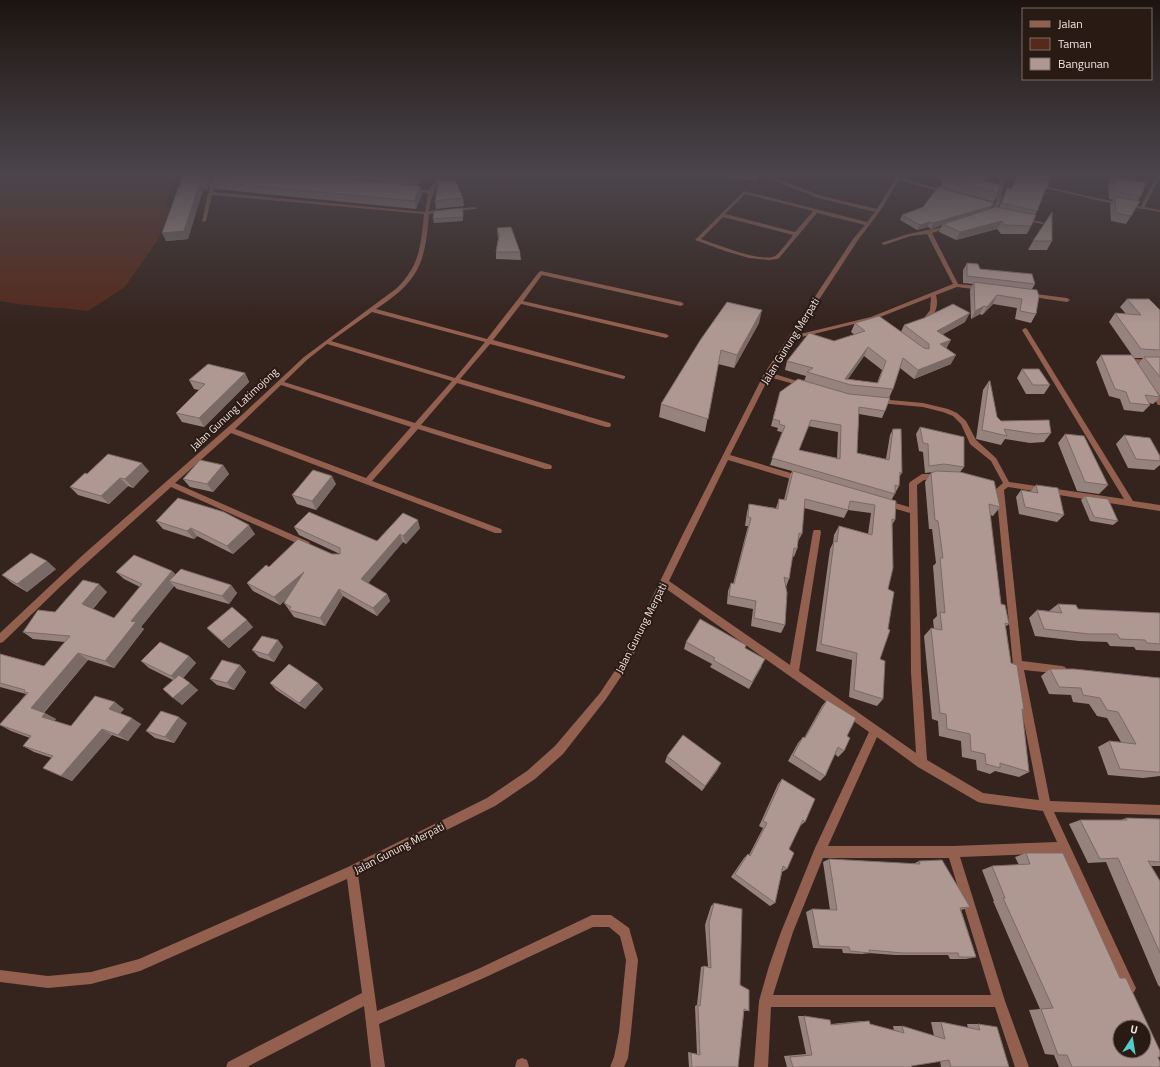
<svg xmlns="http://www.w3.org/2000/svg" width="1160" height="1067" font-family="'Titillium Web',sans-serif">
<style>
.green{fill:#562a1b}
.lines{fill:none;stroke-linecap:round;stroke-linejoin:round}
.minor{fill:#93604f;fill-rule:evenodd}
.tertiary{fill:#93604f;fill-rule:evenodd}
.wall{fill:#96837d;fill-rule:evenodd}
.shaded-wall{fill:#7a6a66}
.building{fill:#ae9891;stroke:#7a6a66;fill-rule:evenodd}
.labels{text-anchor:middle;stroke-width:4;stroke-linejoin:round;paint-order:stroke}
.street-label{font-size:11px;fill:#f0e4e0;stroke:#2a1a14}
</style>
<rect width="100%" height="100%" fill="#35241e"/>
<path class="green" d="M0,175h169l8,1 -11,27 3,7 -12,31 -32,46 -37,24c-29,-4 -59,-4 -88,-10z"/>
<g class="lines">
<path class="minor" d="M213,175h4l-4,17 212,20 3,-19 -18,-2 -2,-1 2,-1 19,1 11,-15h4c-9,11 -13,22 -15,36l46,-4 2,1 -2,1 -46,5c-4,50 -10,67 -53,95l111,30 52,-67 2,-1 140,31 3,2 -3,2 -139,-31 -19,26 143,33 3,2 -3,2 -145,-34 -28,36 132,36v2l-2,1 -133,-35 -30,35 150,44 1,2 -1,2h-4l-149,-44 -36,42 130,40 1,2 -1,2h-6l-127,-40 -46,52 129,48 1,2 -1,2h-6l-264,-100 -56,50 134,59 1,2 -1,2h-6l-132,-59 -110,99 -58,56 -3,1v-10l84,-79 159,-140 61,-57 93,-69c23,-23 24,-43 27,-74l-212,-19 -6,26 -4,1 6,-29zM372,312l113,30 -30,36 -124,-37zM327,344l125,37 -37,42 -131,-41 24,-23zM281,385l130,42 -45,51 -131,-49z
M760,175h6l56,21 55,13 20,-34h4l-1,2 48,15 -4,1 -45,-13 -19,31 -22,29 -62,95 75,-18 82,-33 -26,-50 -16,2 -27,9 -3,-2 27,-9 44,-9v2l-20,6 26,51 23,2 3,2 -3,2 -24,-3 -21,8c3,11 -1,20 -9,27h-4l-1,-1 8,-11 1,-13 -56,22 -82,20 -22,34 36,11 1,1 -3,2 -36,-10 -39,78 74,22 1,2 -4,3 -73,-22 -59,121 121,84 23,-133 1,-2h6l1,2 -22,139 117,82 -5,-81 -1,-159 -28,-8 -1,-2 4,-3 24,7v-23l1,-2 12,-8h21l1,2 -1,2 -19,2 -7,5 4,187 6,88 56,33 56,7 -26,-135 -17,-176 7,-6 -12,-22 -21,-17 -9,-20 -8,-8 -10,-4 -20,-5 -44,-4 -3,-2 3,-2 44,4 25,6 9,4 9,8 10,19 20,18 13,24 115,17 -102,-169 3,-2 2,1 106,172 27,4v6l-152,-24 -4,3 18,171 40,5 3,1 2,3 -2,3 -3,1 -38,-4 26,131 110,4v10l-106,-3 80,172 2,4 -2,4 -4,2 -4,-2 -64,-139 -102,4 45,144 24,66h-14l-20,-60h-224l-3,60h-14l5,-66 10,-35 12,-34 34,-84 54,-116 -204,-144 -37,78 -22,33 -43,55 -28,25 -40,27 -137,68 19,137 101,-42 114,-54h19l18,13 9,32 -7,72 -3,26 -4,9h-14l4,-10 5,-25 7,-72 -6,-24 -11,-9h-16l-107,50 -107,47 6,43h-14l-7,-61 -117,61h-21l2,-5 134,-69 -15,-114 -207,92 -49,13 -43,4 -48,-6v-12l48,6 43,-4 48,-13 209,-92 139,-69 40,-27 28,-25 45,-53 22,-33 60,-124 82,-162 89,-135 12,-14 -48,-12 -38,45 -2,1 -8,1 -20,-2 -24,-7 -30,-11 49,-49 123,31 8,-10 -57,-14zM745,194l68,17 -18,21 -70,-18zM723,217l70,18c-4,5 -13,18 -18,21 -14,7 -59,-12 -74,-17zM877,737l41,30 60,35 4,1 61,8 14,31 -104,4h-125zM823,858h126l42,137h-218l20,-63z
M1157,175h3v2l-16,31 -4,1v-1z
M1001,177l4,1 -5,26 -6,9 -8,2v-2c13,-6 11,-24 15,-36z
M1022,218l20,4 2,1 -2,1 -18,-4h-2z
M1028,293l39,5 3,2 -3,2 -41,-6v-2z
M1130,359l30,1v4l-26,-1 1,2 -3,2 -2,-1 -3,-5z
M1149,388h4l7,10v7h-2l-10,-15z
M522,1058l5,2 2,7h-14l2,-7z"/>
<path class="tertiary" d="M988,175h8l105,24 59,11v2l-59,-11z"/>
</g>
<path class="wall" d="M183,175h29l-4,14h-4l-4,10 -12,40 -22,2z
M213,175h216v2l-14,9h5l2,8 -6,15 -201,-20 -3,-7z
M709,175h50l-2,6z
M940,175h50l-5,7 13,11 -4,9 -54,-15 3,-7 -5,-2z
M1019,175h32l-3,6 -11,30 -2,4 -4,11 -4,8h-26l-4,-5 -41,11 -17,-8 3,-7 -11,4 -3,-2 -11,3 -17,-10 2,-5 89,-7 -1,1 9,-1 4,-12 4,-8 4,1z
M1113,176l28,20 -3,4 -7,16 -5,8 -15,-3 -1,-16 3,-5 -4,-1 -1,-15z
M463,198l1,8 -28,3 -1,-8z
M463,208v13l-29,2 -1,-4z
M497,228l23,24 1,8 -25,-1v-7l2,-13z
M1033,241h19l-5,9h-19z
M967,263l13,6 55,15 -3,5 4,25 -5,9 -16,-4 2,-11 -24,-4 -11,11 -2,-1 -9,5 -1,-29 3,-6 -10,-1v-13z
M1127,299l33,11v86l-10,-13 10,14 -7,7 -4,-1 1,2 -7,7 -19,-2 -4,-11 -11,-3 -13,-34 5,-7 37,9 5,-6h-9l-25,-36 6,-9 11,1 -6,-7z
M965,322l-22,12 8,30 -37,15 -14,-11 -7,21 -4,9 -4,13 -3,7 -23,-4 -2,39 29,6 4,-24 3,-6 9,44 -3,4v9l-7,13 3,21 -3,5 -4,64 -8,70 3,40 -6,7 -28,-9 3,-37 -36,-9 14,-102 3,-6 1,-8 5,-9 29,8 3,-21 -23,-3 -4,8 -40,-10 -2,26 -4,7 -1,8 -3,8 -2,-1 -3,23 -3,8 -1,38 -4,8 -30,-7 2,-17 -26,-5 1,-13 3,-8 2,1 15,-58h-3l2,-14 2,-8 27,4 3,-9 5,1 5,-21 3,-8 -22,-6 12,-33 -5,-1 1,-3 -7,-2 9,-34 24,-11 2,-5 -21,-6 2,-9 47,-20 21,-6 -4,-3 4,-9 46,9 3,-7zM864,356l18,14 -5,13 -29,-4zM808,426l30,6 -1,26 -38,-8z
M759,323l-25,45 -16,-4 -13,68 -46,-15 2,-13 40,-65z
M1022,369l28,16 -6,9h-18l-9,-16z
M245,373l4,9 -45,45 -22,-5 -6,-9 23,-23 -5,-1 -5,-9z
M989,381l8,36 4,4 50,12 -7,9 -14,1 -25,-4 -4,6 -25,-6 7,-49z
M920,427l44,40 -4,5 40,35 -7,9 -3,-1 11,89 8,20 -4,3 6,36 13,47 -2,1 7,61 -10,5 -24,-6 -5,3 -13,-4 -1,-10 -14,-3 -1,-16 -22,-5 -1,-15 -6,-2 -8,-83 7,-8 3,1 -1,-9 4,-4 -4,-50 3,-3 -4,-34h-3l-4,-47 6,-9 3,-1 -9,1 -2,-21 -4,-1 -3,-17z
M1065,434l43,51 -9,9 -22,-3 -19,-48z
M1124,435l36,21v9l-6,5 -26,-2 -12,-24z
M223,465l6,9 -16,18 -23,-5 -7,-8z
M149,471l-16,17 -5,-2 -19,18 -31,-9 -8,-8 17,-13z
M336,484l-20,26 -19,-6 -5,-9z
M1036,485l28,30 -7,7 -38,-8 -3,-17 5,-7 9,2z
M1085,496l33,25 -5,4 -23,-4 -9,-21z
M156,521l99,13 -22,20 -36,-18 -3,3 -31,-10z
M294,527l83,14 43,-13 -14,16 -3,-2 -35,41 19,11 3,7 -13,15 -34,-20 -18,30 -31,-9 -10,-14 2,-4 -6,6 -27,-14 -6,-8 22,-16 63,-13h8l-41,-19z
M56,569l-29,23 -15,-9 -10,-8z
M172,571l4,4 55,10 6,8 -8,11 -52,-15 -3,-3 -33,41 3,2 -30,39 -26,-8 -44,53 12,6 -2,2 17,5 53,-17 -4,4 21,11 -13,17 -16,-6 -40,46 -29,-13 9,-10 -18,-6 -11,-6 7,-8 -19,-7 -11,-6 26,-31 -26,-7v-33l44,12 21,-24 -32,-3 -10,-7 32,-20 52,-20 -14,17 21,9 26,-31 -16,-8 -8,-7z
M1058,604l20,5 82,4v38l-24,-1 -2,-3 -24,-1 -3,-4 -28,-1 -44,-5 -6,-18 8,-8 12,1z
M253,627l-24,21 -15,-13 -7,-7z
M278,640l5,7 -9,15 -15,-5 -7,-7z
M686,642l59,6 17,18 -13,23 -39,-22 2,-3 -28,-15z
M189,656l7,7 -13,15 15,12 -16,15 -9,-25 -24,-12 -8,-7z
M240,665l6,7 -12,18 -17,-5 -7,-6z
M1050,669l110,9v98l-17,2 -35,-3 -10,-28 11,-6 12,1 -14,-24 -10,-2 -8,-12 -16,-2 -2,-7 -22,-1 -8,-18z
M270,683h48l5,6 -18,20 -29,-19z
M827,700l20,36 -3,15 -6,6 -3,-3 -10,22 -5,5 -32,-20 10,-18 5,-6 1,1 18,-32z
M187,723l-13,20 -19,-5 -9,-7z
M667,756l51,13 -16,22 -37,-29z
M782,779l23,43 -5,4 -11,23 -2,20 -5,3 -7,31 -5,3 -39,-29 13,-19 4,-4 1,1 14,-27 -4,-2 19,-42z
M1126,818l34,1v47h-9l9,15v106l-2,-2 -52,-123 -18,1 -19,-39 11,-4h41z
M1026,853l94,125 38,79 2,10h-101l-5,-12 -9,-1 -16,-44 11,-1 -47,-108h1l-12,-31 10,-4 27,-1 -4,-8z
M829,859l84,5 6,-3 51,46 -9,3 15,47 -10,2h-16l-2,-4h-53l-26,-2 -7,1 -19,-1 -1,-4 -29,-1 -7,-36 6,-3 18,1 -7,-48z
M714,903l35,108h-5l-6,56h-49l-1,-15 9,2 -2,-48 2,-1 4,-38 3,-1 4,1 -3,-42 6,-19z
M798,1016h6l27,8 30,-3h8l1,3 24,7 -1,-5h9l32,10 -3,-14h10l27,6 -1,-4h11l31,43h-68l-1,-6 -29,5 1,1h-125l-3,-11 22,-2z"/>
<path class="shaded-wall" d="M206,175h6l-4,14 -4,-8z
M418,175h11v2l-16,10 -2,-8z
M988,175h2l-9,13 3,-7z
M201,181l3,8 -4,10 -12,40 -22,2 -4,-8 35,-42z
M420,186l2,8 -6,15 -2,-8z
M994,203l-5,8 -46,13 -1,1 -11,4 2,-6z
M1002,221l-5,8 -41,11 4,-8z
M930,222l-2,5 -11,3 3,-5z
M997,295l-4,9 -11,11 5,-8z
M984,306l-4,8 -9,5 4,-8z
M762,310l-3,13 -25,45 3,-13z
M970,313l-5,9 -32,18 4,-9z
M951,340l-5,9 -6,-5z
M868,347l-4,9 -19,27v-4z
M956,355l-5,9 -37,15 4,-9z
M245,373l4,9 -45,45 -5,-9z
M142,463l7,8 -16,17 -8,-9z
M223,465l6,9 -16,18 -6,-8z
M332,476l4,8 -20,26 -4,-9z
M120,478l8,8 -19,18 -8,-8z
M418,520l2,8 -14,16 -3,-8z
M249,525l6,9 -22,20 -6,-8z
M191,528l6,8 -3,3 -7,-8z
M400,534l3,8 -38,45 -4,-8z
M47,561l9,8 -29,23 -10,-8z
M172,571l7,8 -10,2 5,5 -33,41 3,2 -30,39 -9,-7 26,-40z
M304,572l5,8 -29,25 -6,-8z
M99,584l8,8 -17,19 -8,-7z
M231,585l6,8 -8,11 -7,-8z
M339,589l4,7 -18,30 -5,-8z
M387,594l3,7 -13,15 -4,-8z
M247,620l6,7 -24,21 -7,-7z
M278,640l5,7 -9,15 -6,-7z
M78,653l10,7 -46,54 -11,-6z
M189,656l7,7 -17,20 -8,-7z
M240,665l6,7 -12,18 -7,-7z
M190,683l8,7 -16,15 -9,-7z
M318,683l5,6 -18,20 -6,-6z
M115,702l9,7 -6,7 -9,-7z
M45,713l11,6 -3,4 -11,-6z
M179,717l8,6 -13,20 -9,-6z
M132,718l9,6 -13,17 -10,-6z
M102,729l10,6 -40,46 -11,-5z
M721,763l-3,6 -16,22 3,-5z"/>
<path class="building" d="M183,175h23l-2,6h-3l-4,10 -13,40 -22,2z
M213,175h90l117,11 -6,15 -202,-19z
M364,175h54l-7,4z
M947,175h41l-4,6 16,4 -2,8 -54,-15z
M1019,175l30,6 -12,30 -35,-8 5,-15 4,1z
M1042,175h9v2z
M1113,176l33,7 -5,13 -26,-5z
M455,180l8,18 -28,3 4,-20z
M938,187l56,16 -2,3 -59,17 -3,-1 -10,3 -18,-10 21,-8z
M1115,197l25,4 -9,15 -15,-3z
M996,207l40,8 -5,11 -26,-1 -3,-4 -42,11 -17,-8z
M463,208v9l-30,2 1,-8z
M1052,212v29h-19z
M511,227l9,25h-24l3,-16 -2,-8z
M967,263l11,1 2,5 52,5 3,10 -68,-8z
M974,282l63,8 2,6 -3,18 -16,-3 2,-12 -25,-4 -10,12 -3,-1 -9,5z
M1127,299h22l11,11v40l-19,-1 -26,-36 26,2z
M727,302l35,8 -25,45 -16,-5 -13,69 -47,-15 40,-65z
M953,304l17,9 -33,18 14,9 -11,4 16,11 -38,15 -15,-12 -10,31 -42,-4 -44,-13 6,-4 -26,-7 22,-28 25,8 31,-10 -10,-8 24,-7 45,32 5,1v-5l-25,-19 20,-7zM868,347l18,14 -8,22 -33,-4z
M1101,355h31l28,42 -15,-2 5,10 -20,-2 -4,-11 -11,-3z
M1144,357h16v20z
M208,364l37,9 -46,45 -23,-5 29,-29 -16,-4z
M1022,369h17l11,16h-17z
M798,379l51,15 41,4 -5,13 -26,-4 -2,46 32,7 4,-31h8l1,44 -2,-1 -1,14 -4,-1v9l-123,-36 13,-32 -6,-2 1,-3 -7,-2 7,-27zM811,420l30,5 -1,34 -41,-9z
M989,381h1l7,36 4,4 48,-1 2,13 -14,1 -33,-5 3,7 -25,-6z
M920,427l44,10v30l-20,-3 -15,2 -1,-22 -5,-1z
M1065,434l19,2 24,49 -23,-3z
M1124,435l26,3 10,18v5l-24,-2z
M108,454l34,9 -17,16 -5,-1 -19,18 -31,-9 15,-14 2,1z
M200,460l23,5 -16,19 -24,-5z
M313,470l19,6 -20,25 -20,-6z
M793,471l103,30 -1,19 -3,-1 1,49 -5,21 6,3 -6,37 2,1 -10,29 5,2 -2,38 -29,-9 3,-37 -36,-9 13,-103 3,1 2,-16 33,9 3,-30 -25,-4 -2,9 -43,-11 -3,35 -3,-1 -2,16 -3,-1 -5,31 -5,-2 3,16 -2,32 -31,-7 2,-17 -27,-5 2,-13 3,1 17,-66 -3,-1 1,-13 29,5 1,-10 7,1z
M936,471l24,1 34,9 6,26 -11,-3 12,100 4,1 4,19 -4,-1 6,40 6,2 7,45 -2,-1 7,63 -29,-9v5l-14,-4 -1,-10 -14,-3 -1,-17 -23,-5 -1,-15 -6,-1 -9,-85 11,2 -2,-18 5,1 -5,-55h3l-5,-37 -3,-1 -4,-47z
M1036,485l22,3 6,27 -39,-8 -4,-17 17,3z
M1085,496l23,3 10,22 -24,-4z
M178,498l46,14 25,13 -22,21 -36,-18 -4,3 -31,-10z
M309,512l68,29 26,-28 15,7 -15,16 -3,-2 -39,45 26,15 -14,14 -34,-19 -19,29 -31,-8 2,-3 -7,-4 20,-31 -30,25 -27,-14 19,-18 3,2 29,-28 34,15h8v-6l-46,-21z
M31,553l16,8 -30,23 -15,-9z
M134,555l38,16 -41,50 5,1 -31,39 -27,-8 -47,55 14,5 -3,4 29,9 24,-30 20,6 -6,7 23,9 -14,17 -16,-6 -41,47 -18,-8 10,-12 -30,-10 8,-10 -31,-11v-1l28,-31 -4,-1 1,-2 -25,-7v-29l44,12 26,-30 -47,-4 15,-22 17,2 28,-32 16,4 -17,20 32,14 28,-34 -26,-12z
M181,569l50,16 -9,11 -53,-15z
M1058,604l18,1 2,4 82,4v31l-13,-1 -2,-3 -25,-1 -3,-5h-28l-45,-5 -7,-19 25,3z
M232,607l15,13 -25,21 -15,-13z
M700,619l46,26 -1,3 20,11 -13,23 -39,-22 2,-2 -29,-16z
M262,636l16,4 -10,15 -16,-5z
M160,642l29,14 -18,20 -30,-15z
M222,660l18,5 -13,18 -17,-4z
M289,664l29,19 -19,20 -29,-20z
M1050,669h24l86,9v94h-4l-36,-3 -11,-28 27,3 -18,-32 -11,-2 -7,-12 -17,-3 -2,-7 -22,-1z
M179,675l11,8 -17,15 -10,-9z
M827,700l29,18 -9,18 3,2 -6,13 -6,-4 -13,29 -32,-21 10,-18 2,1z
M161,711l18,6 -14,20 -19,-6z
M683,735l38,28 -16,23 -38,-30z
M782,779l33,20 -10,23 -2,-2 -14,29 5,4 -7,16 -4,-3 -8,37 -40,-29 13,-20 2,2 17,-33 -4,-2z
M1126,818l34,1v43l-12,-1 12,20v72l-42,-95 -18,1 -20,-39h47z
M1026,853h37l57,125h6l34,73v6h-2l2,5v5h-88l-5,-12h-9l-17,-46 12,-1 -50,-110h2l-13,-32 38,-2zM1120,1027h24v24h-24z
M829,859l91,5 -1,-3 23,-1 28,47 -10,1 16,49h-17l-1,-4h-55l-34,-3 1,3 -20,-2 -1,-4 -30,-1 -7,-37 25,1z
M714,903l28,6 -2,76 9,5v21l-5,-2 -6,58h-46l-1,-14 9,2 -2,-50 2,1 4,-40 7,2 -2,-45z
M804,1016l26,4 1,5 38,-4 1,3 34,9 -2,-7 43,13 -4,-17 39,8 -2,-6 19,3 12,40h-58l-2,-7 -38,6 1,1h-119l-3,-10 22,-2z"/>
<linearGradient id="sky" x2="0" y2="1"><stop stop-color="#1d1410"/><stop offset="0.54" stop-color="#4b454c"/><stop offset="1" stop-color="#4b454c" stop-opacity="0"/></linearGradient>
<rect width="1160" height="324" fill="url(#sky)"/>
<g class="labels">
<g class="street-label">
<text transform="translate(790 341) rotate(-58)" y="4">Jalan Gunung Merpati</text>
<text transform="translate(234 409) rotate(-43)" y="4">Jalan Gunung Latimojong</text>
<text transform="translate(641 628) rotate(-63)" y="4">Jalan Gunung Merpati</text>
<text transform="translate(399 848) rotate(-27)" y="4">Jalan Gunung Merpati</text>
</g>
</g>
<rect x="1022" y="8" width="130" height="72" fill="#2a1a14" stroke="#796b66"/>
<rect x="1030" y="21" width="20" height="6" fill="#93604f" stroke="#796b66"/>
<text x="1058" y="28" font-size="12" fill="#f0e4e0">Jalan</text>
<rect x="1030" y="38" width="20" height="12" fill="#562a1b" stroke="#796b66"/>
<text x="1058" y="48" font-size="12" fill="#f0e4e0">Taman</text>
<rect x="1030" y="58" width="20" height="12" fill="#ae9891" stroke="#796b66"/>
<text x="1058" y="68" font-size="12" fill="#f0e4e0">Bangunan</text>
<g transform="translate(1132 1039) rotate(12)"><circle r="19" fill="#2a1a14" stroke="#796b66"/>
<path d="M0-3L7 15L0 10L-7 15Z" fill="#55cdc6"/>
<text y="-6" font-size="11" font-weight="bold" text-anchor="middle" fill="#f0e4e0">U</text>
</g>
</svg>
